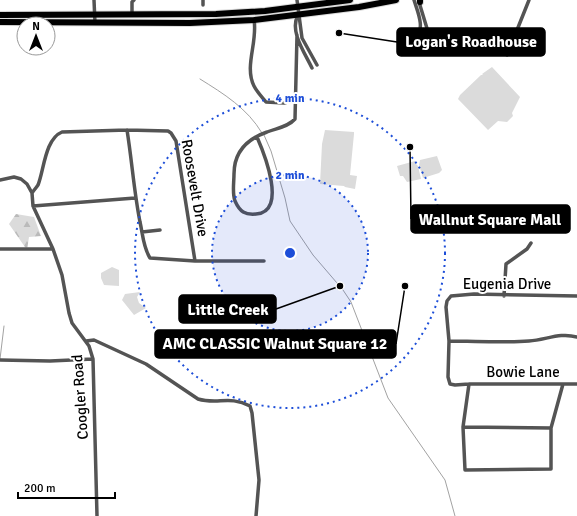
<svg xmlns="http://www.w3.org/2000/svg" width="577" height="516" font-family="Signika,sans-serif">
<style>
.green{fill:#dbdbdb}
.forest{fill:url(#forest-firs)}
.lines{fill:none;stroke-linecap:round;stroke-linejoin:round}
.stream{stroke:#a2a2a2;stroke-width:1}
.primary-casing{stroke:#dbdbdb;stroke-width:8}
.minor{stroke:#545454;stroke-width:3.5}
.primary{stroke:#000;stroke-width:6}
.ring{fill:none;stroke:#1d4ed8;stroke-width:2;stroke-dasharray:2 4}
.labels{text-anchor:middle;stroke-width:4;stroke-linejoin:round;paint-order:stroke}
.street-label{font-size:15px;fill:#000;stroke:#fff}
.centre{fill:#1d4ed8;stroke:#fff;stroke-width:2}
.ring-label{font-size:12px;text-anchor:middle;font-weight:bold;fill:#1d4ed8;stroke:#fff;stroke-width:4;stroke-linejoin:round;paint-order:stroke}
.leader{fill:none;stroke:#000;stroke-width:1.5}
.callout-dot{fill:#000;stroke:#fff;stroke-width:1.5}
.callout{fill:#000;stroke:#000;stroke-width:1.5}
.callout-label{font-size:16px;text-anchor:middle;font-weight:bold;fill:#fff}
</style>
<defs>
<pattern id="forest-firs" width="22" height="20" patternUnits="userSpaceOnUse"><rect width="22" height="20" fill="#dbdbdb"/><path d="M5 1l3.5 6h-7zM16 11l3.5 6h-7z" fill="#bababa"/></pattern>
</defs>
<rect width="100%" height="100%" fill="#fff"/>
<path class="green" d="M492,67l28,30 -8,16 1,3 -6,6 -9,-1 -10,9 -30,-31 2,-4 21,-20h2l-1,-1z
M325,130l29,2v2l-4,41 7,1 -2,13 -10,-2 -1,-1 -24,-2 2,-40z
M437,156l5,14 -3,3 -16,5 -4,-13 1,-5z
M415,161l1,3 2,2 3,13 -14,3 -4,-6h-3l-3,-10z
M112,267l7,3v16l-15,-1 -3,-7v-5z
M140,292l-3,5 2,6 7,5 -12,7 -12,-15 3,-6z"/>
<path class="forest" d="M16,214l18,3 7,19 -12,1 -2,13 -18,-26z"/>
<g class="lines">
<path class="stream" d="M200,79c24,15 47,29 62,54
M264,135l7,16 14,47 5,23 23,34 30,35 8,12 37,96 57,82 10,36
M0,359l4,-33"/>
<g class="primary-casing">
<path id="primary" d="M420,2v-2
M0,15l216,-1 49,-3 85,-11
M0,22l190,1 64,-3 105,-13 37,-7"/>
</g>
<path class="minor" d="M94,0l1,23
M203,0v5
M297,0l5,38 15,27
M414,0c4,13 11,27 2,39
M419,2l10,33
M132,15v-13l2,-2
M298,15c-9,16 7,38 14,53
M254,20c4,22 -10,46 0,66 3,6 8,11 12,16l18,1 11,-3
M507,55l22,-55
M127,130c5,31 7,62 13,92 3,13 3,25 10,36l45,3h69
M257,137c7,16 31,75 -1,77 -11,1 -16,-2 -21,-13 -3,-8 -1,-18 -1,-27 0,-22 13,-35 33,-42 10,-4 21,-5 28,-13l2,-84
M0,180l14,-3 7,2 6,5 5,9 1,13 20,43 9,26 7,38 3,10 17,23 4,13 4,157
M32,193c2,-3 4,-5 6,-8 6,-15 7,-46 24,-53l65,-2 41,1 3,2 5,8 19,120
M33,206l102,-8
M142,232l18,-2
M0,249h53
M504,296l2,-32 21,-15 4,-6
M577,296l-103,-2 -23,2 -4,5 -1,6 3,34 -1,36 2,7 5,1 14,-1h108
M86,341l8,-1 52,24 52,35c20,6 31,-4 52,7l2,7 7,67 -3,36
M449,341c26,0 54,2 80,0 17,-1 31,-9 48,-4
M0,360l50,1 43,-2
M469,384l-6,43 2,43 86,-1v-41l12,-44
M463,427l88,1"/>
<use href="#primary" class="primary"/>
</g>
<circle cx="290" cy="253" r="78" fill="#1d4ed8" fill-opacity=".12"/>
<g class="ring">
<circle cx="290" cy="253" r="78"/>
<circle cx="290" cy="253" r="155"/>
</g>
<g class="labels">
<g class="street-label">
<text transform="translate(195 188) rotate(80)" y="5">Roosevelt Drive</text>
<text x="507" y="289">Eugenia Drive</text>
<text x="523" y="377">Bowie Lane</text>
<text transform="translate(80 397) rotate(-94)" y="5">Coogler Road</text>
</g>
</g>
<circle cx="290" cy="253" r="6" class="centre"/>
<g class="ring-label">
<text x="290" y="102">4 min</text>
<text x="290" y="179">2 min</text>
</g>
<path class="leader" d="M339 33L397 42M410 147L411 219M340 286L276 309M405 286L396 344"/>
<g class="callout-dot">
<circle cx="339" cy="33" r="4"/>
<circle cx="410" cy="147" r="4"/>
<circle cx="340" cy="286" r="4"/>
<circle cx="405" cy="286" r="4"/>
</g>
<g class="callout">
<rect x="397" y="28" width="148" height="28" rx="4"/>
<rect x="411" y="205" width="159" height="28" rx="4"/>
<rect x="179" y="295" width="97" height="28" rx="4"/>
<rect x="155" y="330" width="241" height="28" rx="4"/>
</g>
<g class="callout-label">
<text x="471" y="47">Logan's Roadhouse</text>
<text x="490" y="225">Wallnut Square Mall</text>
<text x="228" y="315">Little Creek</text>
<text x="275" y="349">AMC CLASSIC Walnut Square 12</text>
</g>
<g transform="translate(36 36)"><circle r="19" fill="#ffffff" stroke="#999999"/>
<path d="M0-3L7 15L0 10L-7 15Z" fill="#000000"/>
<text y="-6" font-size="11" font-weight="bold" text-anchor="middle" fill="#000000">N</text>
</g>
<path d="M18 492v6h97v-6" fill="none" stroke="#000000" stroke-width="2"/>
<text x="24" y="492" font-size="12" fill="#000000" stroke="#ffffff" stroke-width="3" paint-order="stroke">200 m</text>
</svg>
